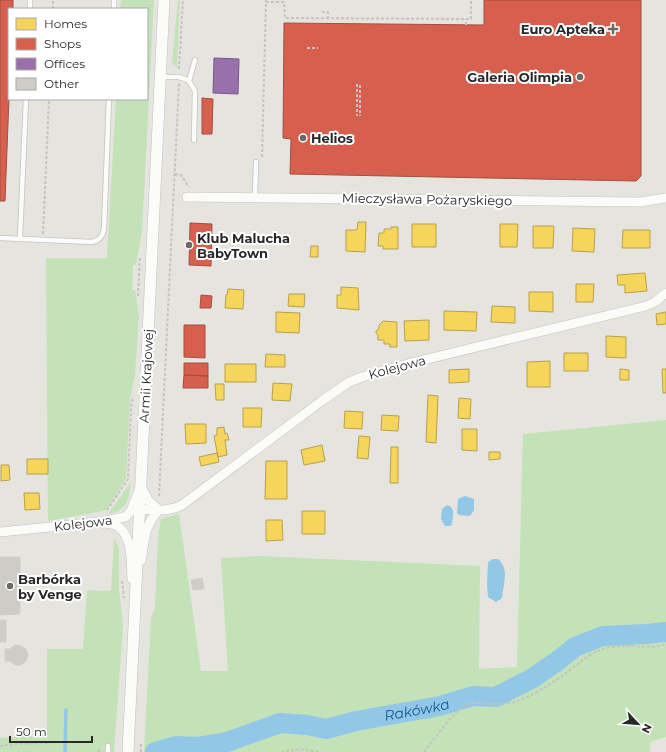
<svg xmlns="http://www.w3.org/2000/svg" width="666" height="752" font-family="Montserrat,sans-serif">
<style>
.green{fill:#c3e2b7}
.water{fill:#92c7e8}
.homes{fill:#f6d55c;stroke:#b8a14c}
.shops{fill:#d6604d;stroke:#a24f42}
.offices{fill:#9970ab;stroke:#775a84}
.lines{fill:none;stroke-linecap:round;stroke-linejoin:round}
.stream{stroke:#92c7e8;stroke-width:3.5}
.river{stroke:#92c7e8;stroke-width:20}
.building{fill:#cdccc7;stroke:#d1cfca}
.service-casing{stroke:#c4c3c3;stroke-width:6}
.minor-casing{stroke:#c4c3c3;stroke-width:10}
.tertiary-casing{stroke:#c4c3c3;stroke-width:12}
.path{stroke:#c4c3c3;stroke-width:2;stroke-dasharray:3 2;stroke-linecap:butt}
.service{stroke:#fbfbfa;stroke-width:4.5}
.minor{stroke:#fbfbfa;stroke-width:9}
.tertiary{stroke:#fbfbfa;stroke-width:11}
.poi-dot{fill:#6a6a68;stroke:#fff;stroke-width:1.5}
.labels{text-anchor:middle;stroke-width:4;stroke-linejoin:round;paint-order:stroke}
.poi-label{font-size:13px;font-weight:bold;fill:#282828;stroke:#fff;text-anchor:start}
.street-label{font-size:13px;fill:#282828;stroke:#fff}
.water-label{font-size:14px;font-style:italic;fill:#105795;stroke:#fff}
</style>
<rect width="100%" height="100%" fill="#e6e4de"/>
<path class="green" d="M121,0h33l-12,231 -6,34h-3l-1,25h3l4,26 -4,58 -5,25 -4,80 -19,30 -4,2 -55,10 -2,-263h61l9,-159h31v-90h-27z
M178,0h2l-3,68 -5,-6z
M666,420v317l-16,5v10h-506l7,-134 4,-10 3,-71 3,-18 18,-5 22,157h27l-7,-113 38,-2 221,10 -1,103 38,-2 6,-233z
M130,483c0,16 -3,28 -22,31z
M114,538l5,10v42l4,35 -9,127h-114v-14l47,-3v-86h36l4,-59 24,1z"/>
<path class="water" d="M465,496l9,3v11l-4,6 -11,-1 -2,-2 1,-14 2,-1z
M447,505c9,2 6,14 4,21h-6l-4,-7 1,-10z
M493,559h5c12,10 5,25 4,39l-6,4 -8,-5 -1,-13 1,-22z"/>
<path class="homes" d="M358,222h8l-1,30 -19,-1v-21h11z
M412,224h24v23h-24z
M500,224h18l-1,23h-17z
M533,226h21l-1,22h-20z
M391,227h7v22h-15v-3h-5l1,-13h5v-4h7z
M573,228l22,1 -1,23 -22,-1z
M623,230h27v18h-28z
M311,246h7v11h-8z
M645,273l2,18 -22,2v-8h-7l-1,-10z
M576,284h18l-1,18h-17z
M341,287l17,1 1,22 -22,-2v-13h4z
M228,289l16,1 -1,19 -18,-1 1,-13h1z
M529,292h24v20l-24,-1z
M289,294h16l-1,13 -16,-1z
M492,306l23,1v16l-24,-1z
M444,311l33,1 -1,19 -32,-1z
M276,312l24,1 -1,20 -23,-1z
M666,312v12l-9,1 -1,-11z
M429,320v20l-24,1 -1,-20z
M383,321l14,1v25h-7v-3h-6v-4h-6v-5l-2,-2v-2l3,-2v-4z
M606,336l20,1v21l-20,-1z
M564,353h24v18h-24z
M266,354l19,1v12h-20z
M550,361v26h-23v-25z
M225,364h31v18h-31z
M469,369v13l-20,1v-13z
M620,369l9,1v10h-9z
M662,369h4v24h-3z
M273,383l19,1 -2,17 -18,-1z
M215,384h9v16h-8z
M428,395l10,1 -2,47 -10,-1z
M459,398l12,1 -1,20 -12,-1z
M243,408h19l-1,19h-18z
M345,411l18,1 -1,17 -18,-1z
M382,415l17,1 -1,15 -17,-1z
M185,424h21v19l-20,1z
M224,427l1,7 2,-1 2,7h-4l2,15 -9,2 -4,-21 3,-1v-7z
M462,429h15v22l-15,-1z
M359,436l11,1 -2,22 -11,-1z
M322,445l3,16 -21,4 -3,-15z
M391,447h7v36h-8z
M489,452h11v7l-11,1z
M217,453l2,9 -18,4 -2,-9z
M27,459h21v15h-21z
M266,461h21v38h-22z
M1,465h8l1,15 -9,1z
M24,493h15l1,16 -15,1z
M302,511h23v23h-23z
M266,520h16l1,20 -17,1z"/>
<path class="shops" d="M0,0h13v9h-4v89l-4,103h-5z
M484,0h157v176l-5,5 -346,-7 1,-35 -8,-1 1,-115 200,2z
M202,98l11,1 -1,35h-10z
M190,223l22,1 -1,42 -22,-1z
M201,295l11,1 -1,12h-11z
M184,325h21v33l-21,-1z
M184,363h24v13l-24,-1z
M184,375l24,1v12h-25z"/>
<path class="offices" d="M214,58l25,1 -1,35 -25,-1z"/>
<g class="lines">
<path class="stream" d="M65,752l1,-42"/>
<path class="river" id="s1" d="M155,752l21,-6 20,1 31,-5 53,-19 27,2 19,4 30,-8 84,-15 33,-10 23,1 37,-19 23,-16 19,-15 28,-11 43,-2 20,-2"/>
</g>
<path class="building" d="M0,557h20v57l-20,1z
M202,578l2,11 -11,1 -2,-10z
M0,620h6v22h-6z
M15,645l6,1 5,3 2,6 -2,6 -5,4h-6l-5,-4h-5v-12h5z"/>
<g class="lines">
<g class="service-casing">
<path id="service" d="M30,9v-9
M114,9v-9
M161,77h18l6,2 4,2 6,10 -1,49
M189,81l6,-21
M255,197l1,-35
M0,238l92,4c8,-2 10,-5 12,-13l5,-130
M20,238l6,-139
M108,752v-6"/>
</g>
<g class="minor-casing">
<path id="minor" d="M187,197l453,5 26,-4
M141,486l7,14 11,10
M140,509c14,1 29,3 42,-4l141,-105 26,-18 13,-5 49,-14 235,-57 9,-4 11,-9
M104,523c5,1 11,1 15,4 14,12 12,36 13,52
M0,532l100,-10 25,-5 6,-6 8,-20
M141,560c4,-20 3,-35 18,-50"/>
</g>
<g class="tertiary-casing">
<path id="tertiary" d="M128,752l36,-752"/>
</g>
<path class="path" d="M266,2h18l1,16 181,1h5v-19
M53,9v-9
M322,12h6v6
M466,25v-6
M307,48h11
M179,69l4,-69
M357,84v32
M360,85v31
M262,157l4,-157
M175,174l6,1 8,12
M43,234l6,-135
M138,296l2,-40
M159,496l20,-413
M107,510l21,-31 3,-71 2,-12
M122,581l2,17
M0,746l14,-2 37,-1
M99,752v-5
M141,752v-8
M281,752l19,-3 19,3
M424,752c12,-15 25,-35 40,-46 8,-6 23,-1 32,-2 9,0 17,-1 24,-4 17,-7 33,-17 47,-28 13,-9 24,-20 39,-24 19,-5 40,2 60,-4"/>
<use href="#service" class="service"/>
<use href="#minor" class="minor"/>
<use href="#tertiary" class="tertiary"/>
</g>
<g class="poi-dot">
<path d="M611 23h4v4h4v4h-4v4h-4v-4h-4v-4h4z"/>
<circle cx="580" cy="77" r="4"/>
<circle cx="303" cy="138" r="4"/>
<circle cx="189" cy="245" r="4"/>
<circle cx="10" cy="586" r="4"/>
</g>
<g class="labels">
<g class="poi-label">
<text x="605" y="34" text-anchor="end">Euro Apteka</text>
<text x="572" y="82" text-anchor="end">Galeria Olimpia</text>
<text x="311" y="143">Helios</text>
<text x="197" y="243">Klub Malucha<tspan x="197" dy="15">BabyTown</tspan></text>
<text x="18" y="584">Barbórka<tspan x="18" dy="15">by Venge</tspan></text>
</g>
<g class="street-label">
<text transform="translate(427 199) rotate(1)" y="5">Mieczysława Pożaryskiego</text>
<text transform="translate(397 367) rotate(-15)" y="5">Kolejowa</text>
<text transform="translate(146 376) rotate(-87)" y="5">Armii Krajowej</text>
<text transform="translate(83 523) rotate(-7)" y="5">Kolejowa</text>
</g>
<g class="water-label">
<text dy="5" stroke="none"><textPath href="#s1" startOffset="269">Rakówka</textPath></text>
</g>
</g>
<rect x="8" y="8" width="140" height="92" fill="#ffffff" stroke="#a9a9a9"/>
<rect x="16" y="18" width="20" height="12" fill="#f6d55c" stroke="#a9a9a9"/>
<text x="44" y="28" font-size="12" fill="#282828">Homes</text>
<rect x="16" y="38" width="20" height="12" fill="#d6604d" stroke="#a9a9a9"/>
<text x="44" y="48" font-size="12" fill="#282828">Shops</text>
<rect x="16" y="58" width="20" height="12" fill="#9970ab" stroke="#a9a9a9"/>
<text x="44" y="68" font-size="12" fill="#282828">Offices</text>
<rect x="16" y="78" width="20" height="12" fill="#cdccc7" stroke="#a9a9a9"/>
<text x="44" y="88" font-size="12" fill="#282828">Other</text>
<g transform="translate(638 724) rotate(116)" stroke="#ffffff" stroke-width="3" paint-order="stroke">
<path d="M0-3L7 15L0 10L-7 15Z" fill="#282828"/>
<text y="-6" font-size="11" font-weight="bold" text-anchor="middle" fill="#282828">N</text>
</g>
<path d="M10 736v6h82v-6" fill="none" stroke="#282828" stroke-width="2"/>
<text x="16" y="736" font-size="12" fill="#282828" stroke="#ffffff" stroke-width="3" paint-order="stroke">50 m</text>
</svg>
